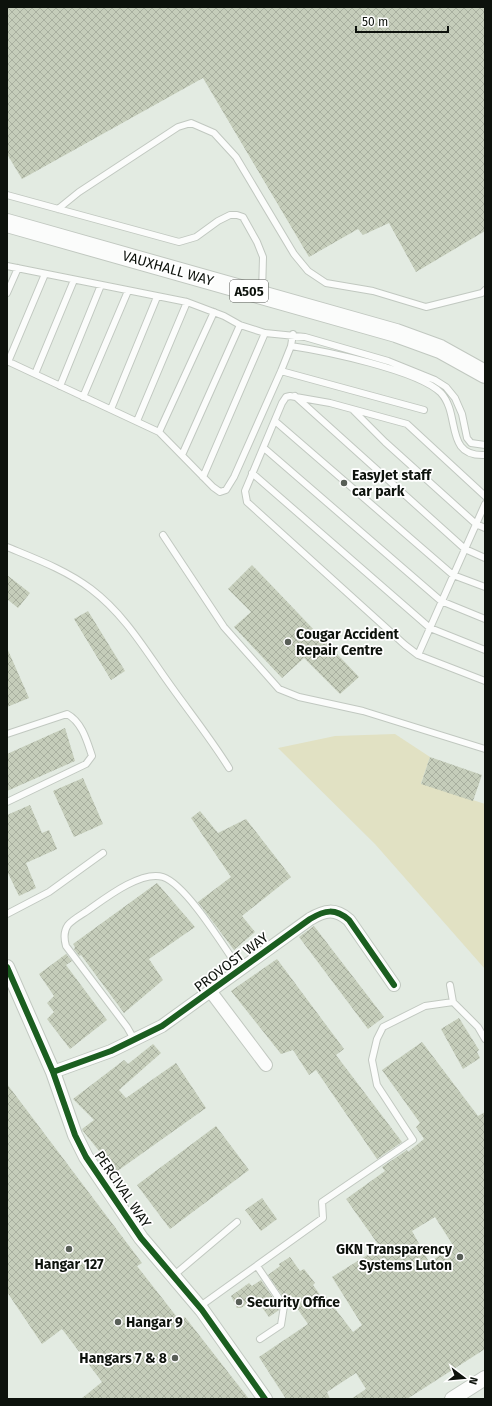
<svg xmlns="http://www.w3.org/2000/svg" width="492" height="1406" font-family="'Fira Sans',sans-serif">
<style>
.grass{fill:#e1e1c3}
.building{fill:url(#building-cross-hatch);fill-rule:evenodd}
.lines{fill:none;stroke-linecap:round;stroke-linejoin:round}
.service-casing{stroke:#c1c8c0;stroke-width:8}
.minor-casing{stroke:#c1c8c0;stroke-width:14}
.tertiary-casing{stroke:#c1c8c0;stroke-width:16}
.primary-casing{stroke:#c1c8c0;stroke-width:20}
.service{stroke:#fbfcfb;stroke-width:6}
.minor{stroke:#fbfcfb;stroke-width:12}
.tertiary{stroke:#fbfcfb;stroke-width:14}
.primary{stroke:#fbfcfb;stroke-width:18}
.cycleway-casing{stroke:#fff;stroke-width:8}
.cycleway{stroke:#1b5e20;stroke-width:6}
.poi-dot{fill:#585e57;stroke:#fff;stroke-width:1.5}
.labels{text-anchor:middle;stroke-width:3.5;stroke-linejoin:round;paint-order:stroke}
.shield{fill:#fff;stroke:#565955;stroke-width:1}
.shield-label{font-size:13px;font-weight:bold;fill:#0d120c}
.street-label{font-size:14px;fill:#0d120c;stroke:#fff}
.poi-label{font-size:14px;font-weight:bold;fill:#0d120c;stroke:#fff;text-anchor:start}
</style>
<defs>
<pattern id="building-cross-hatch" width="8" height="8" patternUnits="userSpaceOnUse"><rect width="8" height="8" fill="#c5cdba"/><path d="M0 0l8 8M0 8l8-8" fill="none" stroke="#a8af9f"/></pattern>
</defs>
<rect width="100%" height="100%" fill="#e3ebe2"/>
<path class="grass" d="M395,734l35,23 -9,26 64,21v165l-110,-125 -97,-96 57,-12z"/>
<path class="building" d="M7,7h478v224l-69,41 -27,-49 -26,12 -5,-6 -49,28 -106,-179 -181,101 -15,-25z
M252,565l107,112 -19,17 -36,-36 -22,20 -48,-51 17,-15 -23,-23z
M7,575l23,18 -12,15 -11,-9z
M88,611l37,60 -14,9 -37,-61z
M7,648l22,50 -22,9z
M65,728l10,33 -68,30v-37z
M430,757l52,18 -9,26 -52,-17z
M83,778l20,46 -29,13 -21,-46z
M30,805l12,28 7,-3 8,19 -31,14 10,25 -17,8 -12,-25v-56z
M200,811l18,22 28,-14 45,58 -49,39 13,16 -21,18 -36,-48 33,-25 -40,-59z
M157,883l38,44 -46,32 14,21 -39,33 -43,-58 -2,1 -5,-7 1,-2 -2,-3z
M314,926l70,91 -16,12 -69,-92z
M66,954l6,7 -6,4 41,55 -37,29 -23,-30 7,-7 -7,-9 7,-7 -15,-22z
M277,959l67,90 -8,6 66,87 -25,17 -61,-89 -7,5 -16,-25 -12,4 -50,-63z
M459,1018l20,32 -2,2 3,6 -17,11 -22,-40z
M422,1042l56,74 7,-4v237l-78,50h-56l15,-10 -10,-16 -29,19 3,7h-44l-27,-42 49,-33 -16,-23 -4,3 -20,-29 12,-9 -1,-2 11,-7 10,14 4,-2 11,14 -2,2 10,14 3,-2 27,35 9,-7 -30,-48 48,-30 -34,-48 39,-28 -3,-4 25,-17 1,2 16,-13 -8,-12 4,-4 -38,-53zM435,1217l19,30 -25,15 -17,-31z
M153,1044l8,9 -42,37 7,8 50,-35 30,45 -90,64 -33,-41 -1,-2 12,-9 -21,-21 51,-39 4,4z
M7,1084l135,179 -5,3 43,55 5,-4 64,82h-168l21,-17 -40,-53 -20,15 -35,-52z
M216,1126l33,44 -79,59 -33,-44z
M262,1198l15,21 -16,12 -16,-21z
M261,1280l18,27v3l-10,7 -14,-19 -14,10h-4l-6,-12 18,-13 3,3z"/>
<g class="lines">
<g class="service-casing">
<path id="service" d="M7,195l172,47 17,-5 22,-16 12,-6h7l6,2 14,25 6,15 -1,36
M58,209l21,-17 99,-65 13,-4 23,10 22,24 58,97 14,17 18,12 47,8 53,16 56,-14 3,-3
M7,266l180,36 37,14 16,9 25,8 40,4 83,24 47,19 11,7 9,11 7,16 5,24 4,5 14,2
M7,293l11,-25
M291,346c33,5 127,24 150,47 20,22 3,64 44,62
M7,361l152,71 54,55 7,5 6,-2 8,-13 47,-106 10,-25 2,-12
M8,362l37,-88
M281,371l143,39
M35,374l39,-94
M60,386l41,-101
M295,396l170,153 20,9
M83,397l45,-106
M111,409l46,-112
M354,411l31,31 91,82 9,4
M137,421l50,-119
M275,421l178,154 32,12
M159,432l55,-120
M264,448l177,153 44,18
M182,455l58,-130
M252,473l178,155 55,22
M203,477l62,-144
M485,496l-78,-72 -77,-21 -40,-7 -4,1 -4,6 -37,88 2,11 158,143 13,10 67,26
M163,535l61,92 55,62 20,8 64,14 122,38
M7,547c29,12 59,23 84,42 29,22 48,51 68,80 23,34 49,65 70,99
M418,655l67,-151
M7,734l60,-20c15,8 20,27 25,42l-6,8 -79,38
M7,914l42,-22 54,-39
M450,985l3,17 25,25 7,12
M135,1041l-8,-14 -61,-81c-2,-7 -3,-14 2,-21 4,-5 13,-10 19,-14 17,-12 54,-41 76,-34 24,8 62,72 77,93
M257,1266l27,40 -3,19 -21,14
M173,1276l64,-54
M199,1307l124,-89 -1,-16 91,-62 -36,-55 -5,-25 5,-21 6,-12 42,-21 28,-4"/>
</g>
<g class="minor-casing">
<path id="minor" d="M211,992l55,73
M53,1072l58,-21 51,-25 148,-107c15,-9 25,-11 39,1l45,65"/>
</g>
<g class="tertiary-casing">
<path id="tertiary" d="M7,967l46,105 22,63 11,22 55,81 61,72 63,89
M452,1399l33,-21"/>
</g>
<g class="primary-casing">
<path id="primary" d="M7,223l389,110 44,16 45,25"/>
</g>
<use href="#service" class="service"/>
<use href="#minor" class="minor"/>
<use href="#tertiary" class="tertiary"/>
<use href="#primary" class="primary"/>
<g class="cycleway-casing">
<path id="cycleway" d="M7,967l46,105 22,63 11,22 55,81 61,72 63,89
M53,1072l58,-21 51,-25 148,-107c15,-9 25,-11 39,1l45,65"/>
</g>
<use href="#cycleway" class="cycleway"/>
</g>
<g class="poi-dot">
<circle cx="344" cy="483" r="4"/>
<circle cx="288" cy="642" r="4"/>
<circle cx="69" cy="1249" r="4"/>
<circle cx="460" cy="1257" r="4"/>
<circle cx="239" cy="1302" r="4"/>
<circle cx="118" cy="1322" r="4"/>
<circle cx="175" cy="1358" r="4"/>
</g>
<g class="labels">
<rect class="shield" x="230" y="280" width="38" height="22" rx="3"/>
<g class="shield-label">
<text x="249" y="296">A505</text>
</g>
<g class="street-label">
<text transform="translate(168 268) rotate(16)" y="5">VAUXHALL WAY</text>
<text transform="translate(231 962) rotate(-37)" y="5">PROVOST WAY</text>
<text transform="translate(123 1189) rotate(56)" y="5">PERCIVAL WAY</text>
</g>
<g class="poi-label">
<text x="352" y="480">EasyJet staff<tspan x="352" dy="16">car park</tspan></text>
<text x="296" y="639">Cougar Accident<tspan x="296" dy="16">Repair Centre</tspan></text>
<text x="452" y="1254" text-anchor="end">GKN Transparency<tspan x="452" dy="16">Systems Luton</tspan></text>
<text x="69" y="1269" text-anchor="middle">Hangar 127</text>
<text x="247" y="1307">Security Office</text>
<text x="126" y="1327">Hangar 9</text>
<text x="167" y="1363" text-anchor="end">Hangars 7 &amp; 8</text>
</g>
</g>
<rect width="492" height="1406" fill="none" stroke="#0d120c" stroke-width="16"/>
<g transform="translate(464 1378) rotate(106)" stroke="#ffffff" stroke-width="3" paint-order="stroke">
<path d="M0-3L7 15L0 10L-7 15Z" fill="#0d120c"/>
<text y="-6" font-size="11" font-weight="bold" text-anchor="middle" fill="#0d120c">N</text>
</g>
<path d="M356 26v6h92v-6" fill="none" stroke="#0d120c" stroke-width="2"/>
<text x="362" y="26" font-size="12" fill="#0d120c" stroke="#ffffff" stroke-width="3" paint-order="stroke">50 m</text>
</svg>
